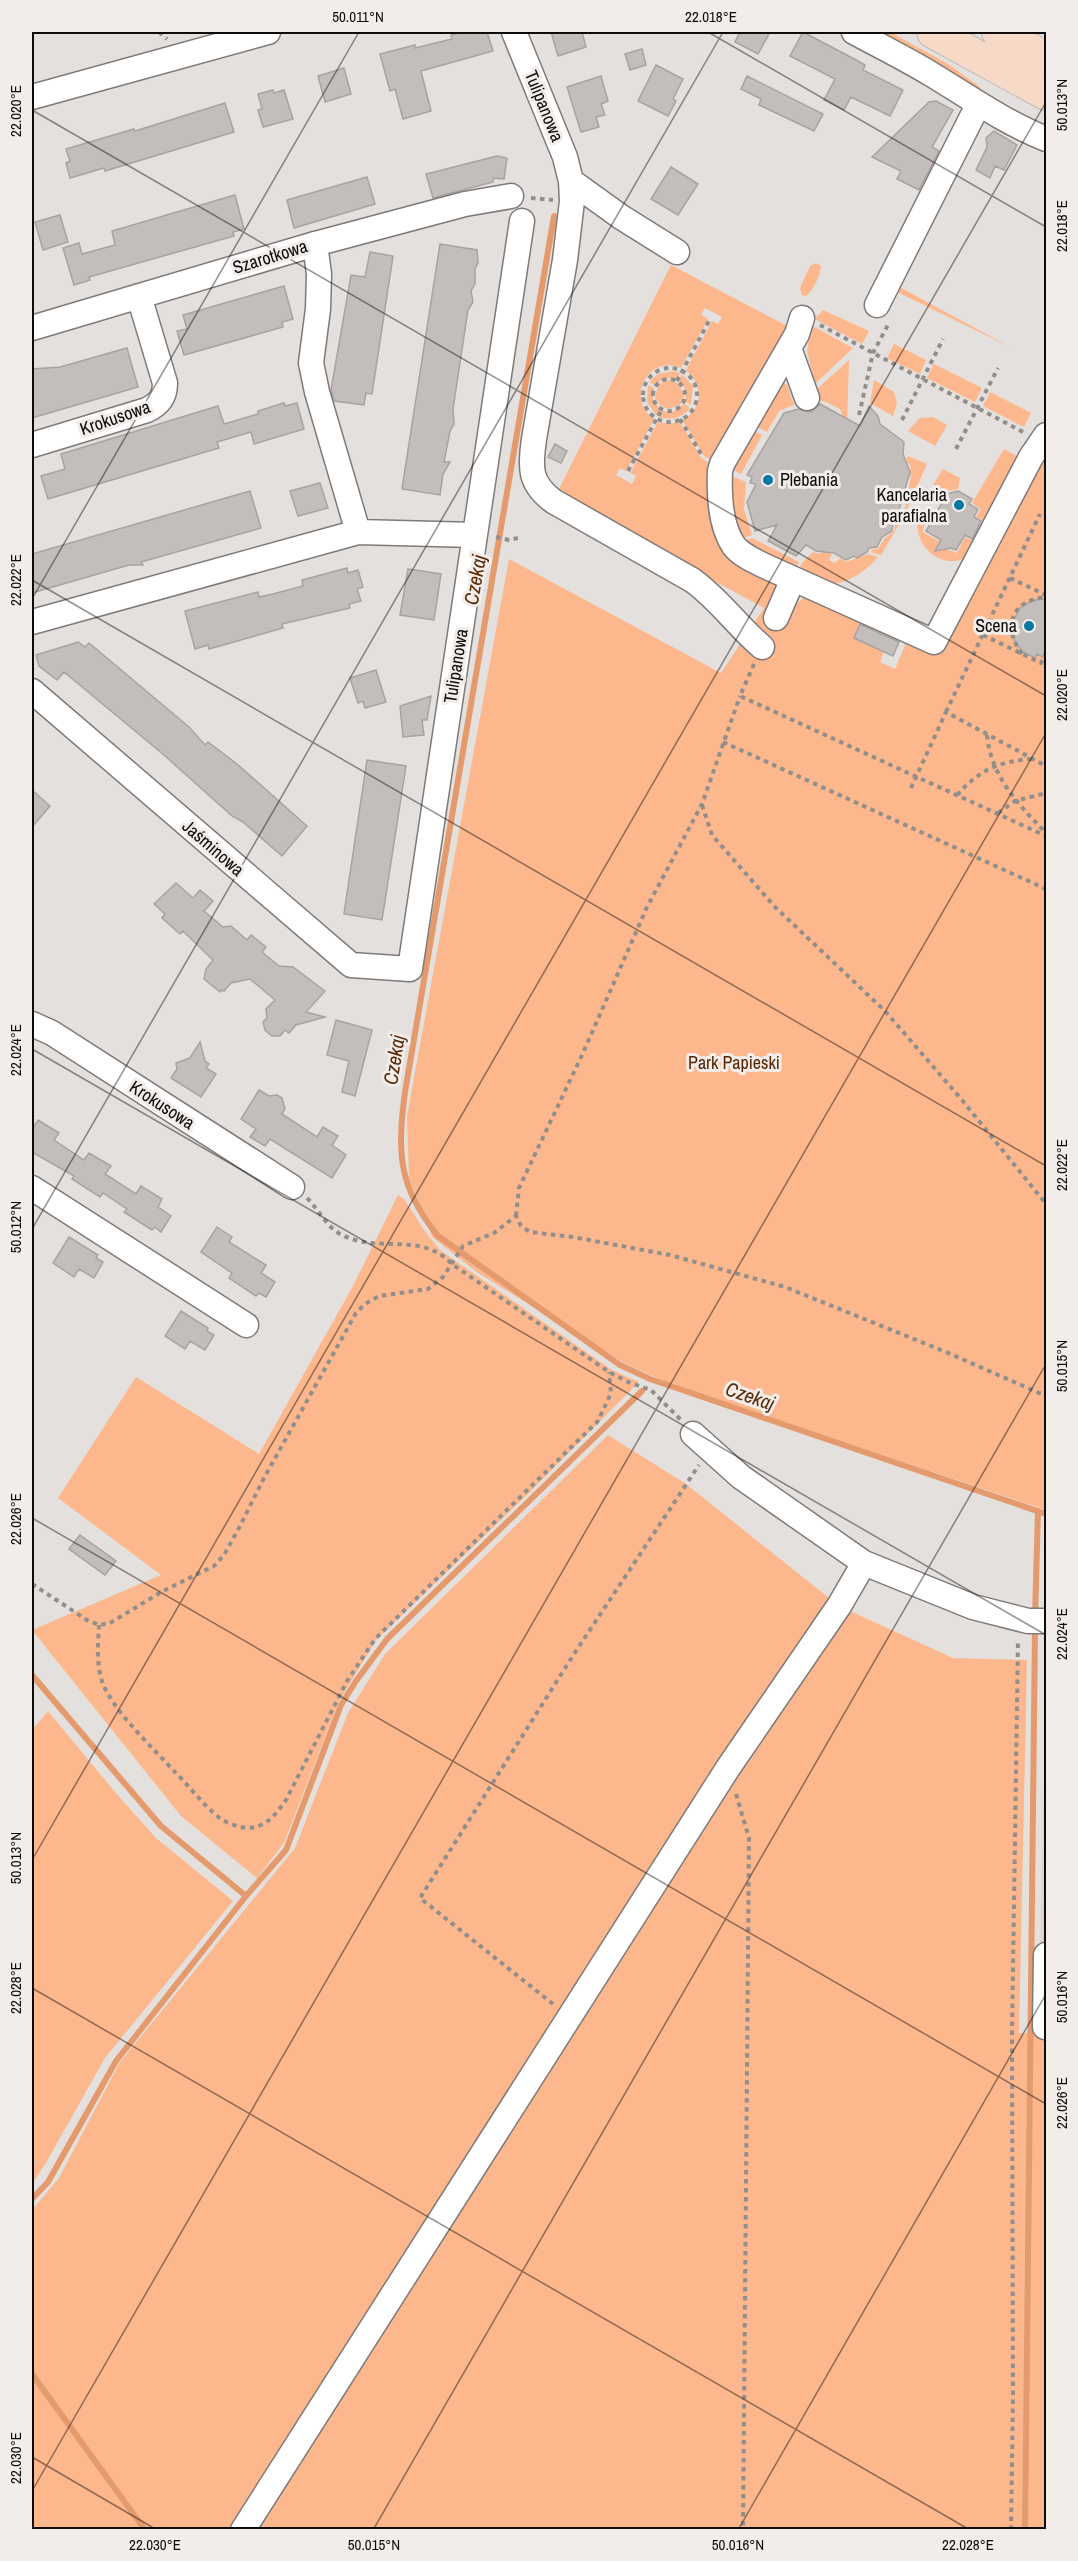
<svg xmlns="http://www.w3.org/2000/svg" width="1078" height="2561" font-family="'Archivo Narrow',sans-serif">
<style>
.built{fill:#dfd3cc}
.green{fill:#fdb78d}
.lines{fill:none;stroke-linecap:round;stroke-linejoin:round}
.stream{stroke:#e49a6c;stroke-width:6}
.building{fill:#c3bebc;stroke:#a7a3a0;stroke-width:1.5}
.minor-casing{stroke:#7f7a78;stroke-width:27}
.major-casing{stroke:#bcbbbb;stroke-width:34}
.path{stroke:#918e8c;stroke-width:4;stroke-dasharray:4.5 4.5;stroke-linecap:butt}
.minor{stroke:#fff;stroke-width:24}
.major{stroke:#f7d9c8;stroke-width:32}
.ticks{fill:none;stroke:#0e0c0b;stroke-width:1.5;stroke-opacity:0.45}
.poi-dot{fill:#0878a2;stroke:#f2edea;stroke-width:2}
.labels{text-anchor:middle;stroke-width:6;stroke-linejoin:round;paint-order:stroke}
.street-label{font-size:18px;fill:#0e0c0b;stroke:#f2edea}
.poi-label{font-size:18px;fill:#0e0c0b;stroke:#f2edea;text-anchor:end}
.park-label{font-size:18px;fill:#542500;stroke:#f2edea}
.water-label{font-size:20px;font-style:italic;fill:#5a2a06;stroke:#f2edea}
.neatline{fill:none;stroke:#0e0c0b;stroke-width:2}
.ticks-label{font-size:15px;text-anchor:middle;fill:#0e0c0b}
</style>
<rect width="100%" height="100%" fill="#e4e0dd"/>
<path class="built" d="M1046,1704v329h-8z"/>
<path class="green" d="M870,32h20l58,32 32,23 -4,9z
M816,263l5,3c-1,9 -7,24 -15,30l-4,-1 -2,-7 10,-22z
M671,265l118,62 -75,135 -10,-6 -21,-35c20,-14 21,-35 3,-51l26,-49 6,3 4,-7 -17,-9 -4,7 7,4 -27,49c-33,-14 -56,31 -27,51l-28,52 -6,-3 -4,7 16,9 4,-8 -6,-3 28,-51 11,2 11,-2 21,36 12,7 -1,48 68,69 2,35 25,-22 54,27 -7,16 30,14 -4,10 15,7 13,-31 28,13 110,-200v1059l-378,-127 -44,-20 -146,-90 -46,-36 -23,-59 -2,-62 102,-557 212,114 43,-65 -208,-113z
M894,284l118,64 -121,-59z
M823,310l46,21 -7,13 -47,-25z
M811,325l42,23 -38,36 -8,-33z
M894,344l32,16 -6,14 -33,-16z
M849,360l-2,64h-1l-6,-15 -16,-8h-4l-3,-12z
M934,364l48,24 -7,14 -48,-24z
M673,371l7,2 -3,6 -12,-1 -10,7 -6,-3 9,-8z
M682,374l11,12 -2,19 -5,-3v-12l-7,-10z
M670,380l9,4 5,12 -4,9 -12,4 -8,-4 -5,-8 4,-13z
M874,380l20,12 3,11 -4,13 -23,-13z
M783,382l4,3 7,20 -15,6 -12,21 -12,-6z
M648,385l6,3 -1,12 7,9 -3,7 -10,-14z
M990,392l41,21 -7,14 -41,-21z
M684,404l6,4c-8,10 -18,13 -31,9l3,-6 11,1z
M933,417l14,8 -12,21 -27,-15 12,-13z
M753,430l9,5 -21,39 -10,-5z
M1004,449l18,10 -44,85 1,1c-7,7 -13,15 -24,16 -26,2 -44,-26 -36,-49l7,4 -3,16 16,9 -2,5 20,7 8,-16 12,6 9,-21 -10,-5 5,-8 -9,-6z
M908,456l19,8 -24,54 8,-42 -4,-1 4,-8 -5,-7z
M943,469l17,9 -2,11 -8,2 -17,-6z
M729,475l17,7 -2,27 8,26 -11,4 -9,-25z
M901,521l-20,34 -11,-3 2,-2 7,-2 5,-9 10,-8 1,-8z
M752,538l47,24 -4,7 -53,-27z
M823,550l9,5 -3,5 5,3 7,-5 5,4 22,-8 10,3c-12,14 -33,30 -54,26 -8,-2 -18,-7 -26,-10l4,-10 11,-11 7,2z
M398,1195l7,5 19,30 16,20 172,120 27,12 -110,111 -153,147 -37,61 -55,142 -27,35 -76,-62 -149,-186 129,-55 -103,-77 78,-121 123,77 94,-168z
M608,1435l78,49 153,122 114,52 74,2 -8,373h27v496l-1014,1v-320l27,-32 61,-116 175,-214 53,-135 37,-59z
M48,1711l66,80 42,47 77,63 -128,157 -58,103 -15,23v-454z"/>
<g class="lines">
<path class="stream" d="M554,216l-149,876c-8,61 -7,95 33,144l182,129 30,14 396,135
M1035,1617l3,-106
M32,1675l129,151 85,70
M32,2199l16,-17 68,-121 130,-165 40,-46 55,-145 15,-24 31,-42 255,-248
M32,2374l113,156
M1025,2530l10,-903"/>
</g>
<path class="building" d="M464,32h23l6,19 -72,20 10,40 -28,8 -8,-30 -5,2 -10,-37 35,-9v3l37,-9 -1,-4z
M551,32h31l4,15 -28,9z
M740,32h30l-12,22 -23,-12z
M803,32l55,29 7,4 -2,5 40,20 -13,26 -39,-19 -7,13 -20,-10 11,-21 -45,-23z
M642,49l4,16 -16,5 -5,-16z
M656,65l27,14 -10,20 3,2 -8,15 -30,-15z
M344,68l7,26 -26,8 -7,-26z
M601,76l7,25 -7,3 4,11 -9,2 3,10 -18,5 -14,-45z
M747,76l76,38 -9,17 -55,-26 2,-6 -20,-10z
M273,90l1,3 10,-3 9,29 -30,8 -5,-17 4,-1 -4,-15z
M936,101l17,9 -21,37 7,4 -20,39 -22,-11 4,-8 -29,-14 57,-55z
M225,103l9,29 -129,39 -1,-3 -34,10 -4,-15 4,-2 -4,-12 68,-20 1,2z
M994,131l23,14 -13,25 -9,-4 -5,12 -14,-8 11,-23 -1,-9z
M497,156l10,2 -3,21 -10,-1 -1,4 -60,16 -7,-24z
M671,167l27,17 -20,31 -27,-16z
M367,177l8,27 -81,24 -7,-28z
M235,195l9,34 -11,3 1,4 -145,41 1,3 -16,5 -11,-37 16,-5 3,11 33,-9 -3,-14z
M60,215l8,27 -25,8 -8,-28z
M440,244l37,6 1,13 -3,5v16l-4,7 2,11 -5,8 -15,99 1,15 -4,7 -6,31h6l-7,12 -3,21 -38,-6z
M370,252l23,4 -21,138 -6,-1 -2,12 -30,-4 -3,-11 20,-115 14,2z
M284,286l9,33 -11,3 1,5 -99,28 -7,-24 10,-2 -4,-14z
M127,348l11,39 -106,31v-49l28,-2z
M284,403l1,3 12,-3 7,26 -50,15 -3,-12 -34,10 2,6 -171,51 -7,-23 24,-7 -4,-15 157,-48 6,18 34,-10v-3z
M820,404l40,22 9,-20 9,10 2,8 24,18 -1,12 7,18 -14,48 -3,2 -1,9 -10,6 -5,10 -8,1 -2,4 -10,6 -3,-2 -8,4 -12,-7 -18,-2 -10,-6 -10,11 -28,-15 9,-16 -22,6 -8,-29 9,-18 -6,-1 2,-6 -5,-2 37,-62 15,-4 12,3z
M555,444l12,7 -6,12 -13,-6z
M320,483l8,25 -30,8 -8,-25z
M250,491l11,37 -120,34 2,3h-14l-97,28v-39z
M958,491l14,8 -3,5 9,5 -4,8 7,4 -9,18 -7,-4 -9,15 -5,-2 -16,3 6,-11 -15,-9 21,-37z
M347,568l1,5 10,-3 5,17 -6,2 4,12 -12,3 1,4 -68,16 1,4 -74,21 -1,-4 -13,4 -10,-38 73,-19 1,5 14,-3 30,-8 -1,-6z
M408,569l33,5 -7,46 -34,-5z
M1047,598v61l-10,-5 -2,4 -12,-6 -7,-8 -4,-10 1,-11 6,-14 5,-4 11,-5z
M860,624l39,18 -6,14 -39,-18z
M78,642l7,5 4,-4 100,84 16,18 3,-3 29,22 70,62 -25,30 -39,-34 -11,-6 -68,-61 -100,-83 -7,8 -18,-14 -3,-11z
M376,670l10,32 -21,6 -2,-7 -5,2 -8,-25z
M431,696l-4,24h-5l2,15 -21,2 -3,-31z
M367,760l39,6 -24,154 -38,-6z
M32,790l18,16 -18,21z
M176,883l17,15 7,-8 13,11 -9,10 19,16 8,-1 16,14 4,-5 15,12 -4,5 17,14 14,1 32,24 -19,21 19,5 -29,8 -7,8 -4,-3 -5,6h-8l-7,-6 -2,-8 4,-4 -1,-9 9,-9 -25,-21 -19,4 -7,8 -2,-1 -2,2 -16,-13 2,-10 7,-9 -30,-29 -3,3 -18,-16 3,-4 -11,-10z
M336,1020l36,10 -17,66 -13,-4 7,-31 -22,-6z
M200,1042l5,19 4,3 -3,4 10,6 -15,23 -30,-19 6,-9 -1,-6 14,-5z
M259,1090l10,6 8,-1 5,3 3,11 -3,5 35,23 6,-10 15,9 -6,9 14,10 -14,23 -62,-39 -5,7 -15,-9 6,-8 -15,-10z
M38,1120l21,13 -5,7 30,20 5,-7 22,13 -6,8 31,20 5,-8 21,13 -4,8 13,9 -10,16 -6,-5 -3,3 -28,-18 3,-3 -24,-16 -3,4 -28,-18 2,-3 -42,-24v-22z
M217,1227l15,10 -3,5 37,23 -5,8 14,9 -9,15 -7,-4 -3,3 -27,-18 3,-5 -31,-21z
M69,1237l29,18 -2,3 7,4 -9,16 -15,-9 -5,8 -21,-14z
M181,1311l27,17 -1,3 7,4 -9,15 -15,-9 -5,8 -20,-13z
M80,1535l36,26 -11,14 -36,-26z"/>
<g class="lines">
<g class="minor-casing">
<path id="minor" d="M514,32l51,125 6,24 1,20 -7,59 -31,179c-4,28 -5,44 19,62l139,79c27,19 45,46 70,67
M854,32c26,14 52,27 77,42 38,23 73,48 115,65
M32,97l236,-65
M571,181l50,36 56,35
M315,244l4,30 -1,35 -7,54 6,29 41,140
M877,305l101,-200
M802,318l-5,16 -75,130 -2,7c-1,23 0,55 14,75 8,10 21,15 33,21l167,75 97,-185 15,-22
M32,328l283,-84 150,-40 46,-8
M789,348l18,50
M32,445l115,-35c12,-6 18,-13 18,-27l-26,-87
M776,618l17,-39
M32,622l326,-90 117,3
M32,691l319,274 59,4 112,-748
M32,1024l20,9 240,154
M32,1188l214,137
M693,1434l48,43 123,86 109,44 55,14h18
M1045,2027l1,-72
M243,2530l485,-762 111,-162 25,-43"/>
</g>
<g class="major-casing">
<path id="major" d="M933,32l113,62
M998,32l48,26"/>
</g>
<path class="path" d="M159,32l8,7
M531,198l22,2
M820,325l205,108
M643 395a27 27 0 1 1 54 0a27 27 0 1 1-54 0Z
M653 395a16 16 0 1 1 32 0a16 16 0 1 1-32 0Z
M677,381l32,-60
M859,415l14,-62 16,-30
M680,419l23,38
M902,420l41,-81
M956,449l42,-81
M628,471l34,-62
M496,537l13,3 13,-3
M1010,578l36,17
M983,635l58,28 5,-10
M1022,654c-20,-27 -11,-54 24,-57
M754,664l-14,32 306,140
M946,712l94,-198
M987,735c4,42 32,70 59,98
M723,742l323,147
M911,788l35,-76 100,54
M957,795c22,-25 43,-34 75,-36
M702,805l10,30 63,72 110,104 77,89 84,104
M998,813l17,-12 31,-8
M307,1198c13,13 19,29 35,37 38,19 79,-4 110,29l157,108 19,10 23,8 30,30
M516,1216l3,-28 64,-135 64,-146 55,-103 38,-108
M32,1584l55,36 12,5 11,-2 53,-32 51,-25 10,-11 15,-27 25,-50 92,-165 9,-9 14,-8 49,-7 15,-12 20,-31 31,-13 22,-17 5,10 9,6 43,5 97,18 115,32 161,65 100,44
M99,1625c-1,19 -3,41 4,59 12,29 51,65 73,89 15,15 28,33 45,46 8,5 17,8 26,9 19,0 29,-14 39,-28l61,-119 28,-42 223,-218 13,-28 -2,-21
M736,1794l13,44 -6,692
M553,2004l-133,-106 154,-244 125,-189
M1011,2530l2,-133 -1,-363 6,-394"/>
<use href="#minor" class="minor"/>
<use href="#major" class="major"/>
</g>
<path class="ticks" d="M708,32l338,195M32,110l1014,586M32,580l1014,586M32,599l327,-567M32,1049l1014,586M32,1229l691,-1197M32,1518l1014,586M32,1860l1014,-1758M32,1988l938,542M32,2457l125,73M32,2491l1014,-1758M373,2530l673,-1166M738,2530l308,-536"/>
<g class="poi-dot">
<circle cx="768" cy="480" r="6"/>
<circle cx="959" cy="505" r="6"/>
<circle cx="1029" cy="626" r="6"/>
</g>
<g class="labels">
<g class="street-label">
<text transform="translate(544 106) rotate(68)" y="6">Tulipanowa</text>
<text transform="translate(270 257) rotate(-17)" y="6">Szarotkowa</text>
<text transform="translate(115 418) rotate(-19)" y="6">Krokusowa</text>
<text transform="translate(456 666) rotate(-81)" y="6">Tulipanowa</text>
<text transform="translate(213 848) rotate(41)" y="6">Jaśminowa</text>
<text transform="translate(162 1105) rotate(33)" y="6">Krokusowa</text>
</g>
<g class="poi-label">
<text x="780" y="486" text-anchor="start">Plebania</text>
<text x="947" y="501">Kancelaria<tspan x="947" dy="21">parafialna</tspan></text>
<text x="1017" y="632">Scena</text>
</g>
<g class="park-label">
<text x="734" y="1069">Park Papieski</text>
</g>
<g class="water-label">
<text transform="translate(475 580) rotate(-80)" y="7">Czekaj</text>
<text transform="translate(394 1060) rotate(-81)" y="7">Czekaj</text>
<text transform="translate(750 1396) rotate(19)" y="7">Czekaj</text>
</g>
</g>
<rect width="1078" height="2561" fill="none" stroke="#f2edea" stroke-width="66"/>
<rect x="33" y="33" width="1012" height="2495" class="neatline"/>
<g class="ticks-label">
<text x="358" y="22">50.011°N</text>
<text x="711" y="22">22.018°E</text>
<text transform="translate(1062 105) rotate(-90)" y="5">50.013°N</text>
<text transform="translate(16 111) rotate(-90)" y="5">22.020°E</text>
<text transform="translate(1062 226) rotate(-90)" y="5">22.018°E</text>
<text transform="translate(16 580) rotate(-90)" y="5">22.022°E</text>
<text transform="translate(1062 695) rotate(-90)" y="5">22.020°E</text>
<text transform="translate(16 1050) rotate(-90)" y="5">22.024°E</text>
<text transform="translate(1062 1165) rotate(-90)" y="5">22.022°E</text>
<text transform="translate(16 1227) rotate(-90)" y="5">50.012°N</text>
<text transform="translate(1062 1366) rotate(-90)" y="5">50.015°N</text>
<text transform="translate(16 1519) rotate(-90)" y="5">22.026°E</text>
<text transform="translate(1062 1634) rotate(-90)" y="5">22.024°E</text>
<text transform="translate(16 1858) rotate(-90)" y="5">50.013°N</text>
<text transform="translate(16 1988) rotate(-90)" y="5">22.028°E</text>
<text transform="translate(1062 1997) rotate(-90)" y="5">50.016°N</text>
<text transform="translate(1062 2103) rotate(-90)" y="5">22.026°E</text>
<text transform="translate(16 2458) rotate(-90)" y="5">22.030°E</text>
<text x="155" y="2550">22.030°E</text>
<text x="374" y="2550">50.015°N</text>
<text x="738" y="2550">50.016°N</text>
<text x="968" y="2550">22.028°E</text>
</g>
</svg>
